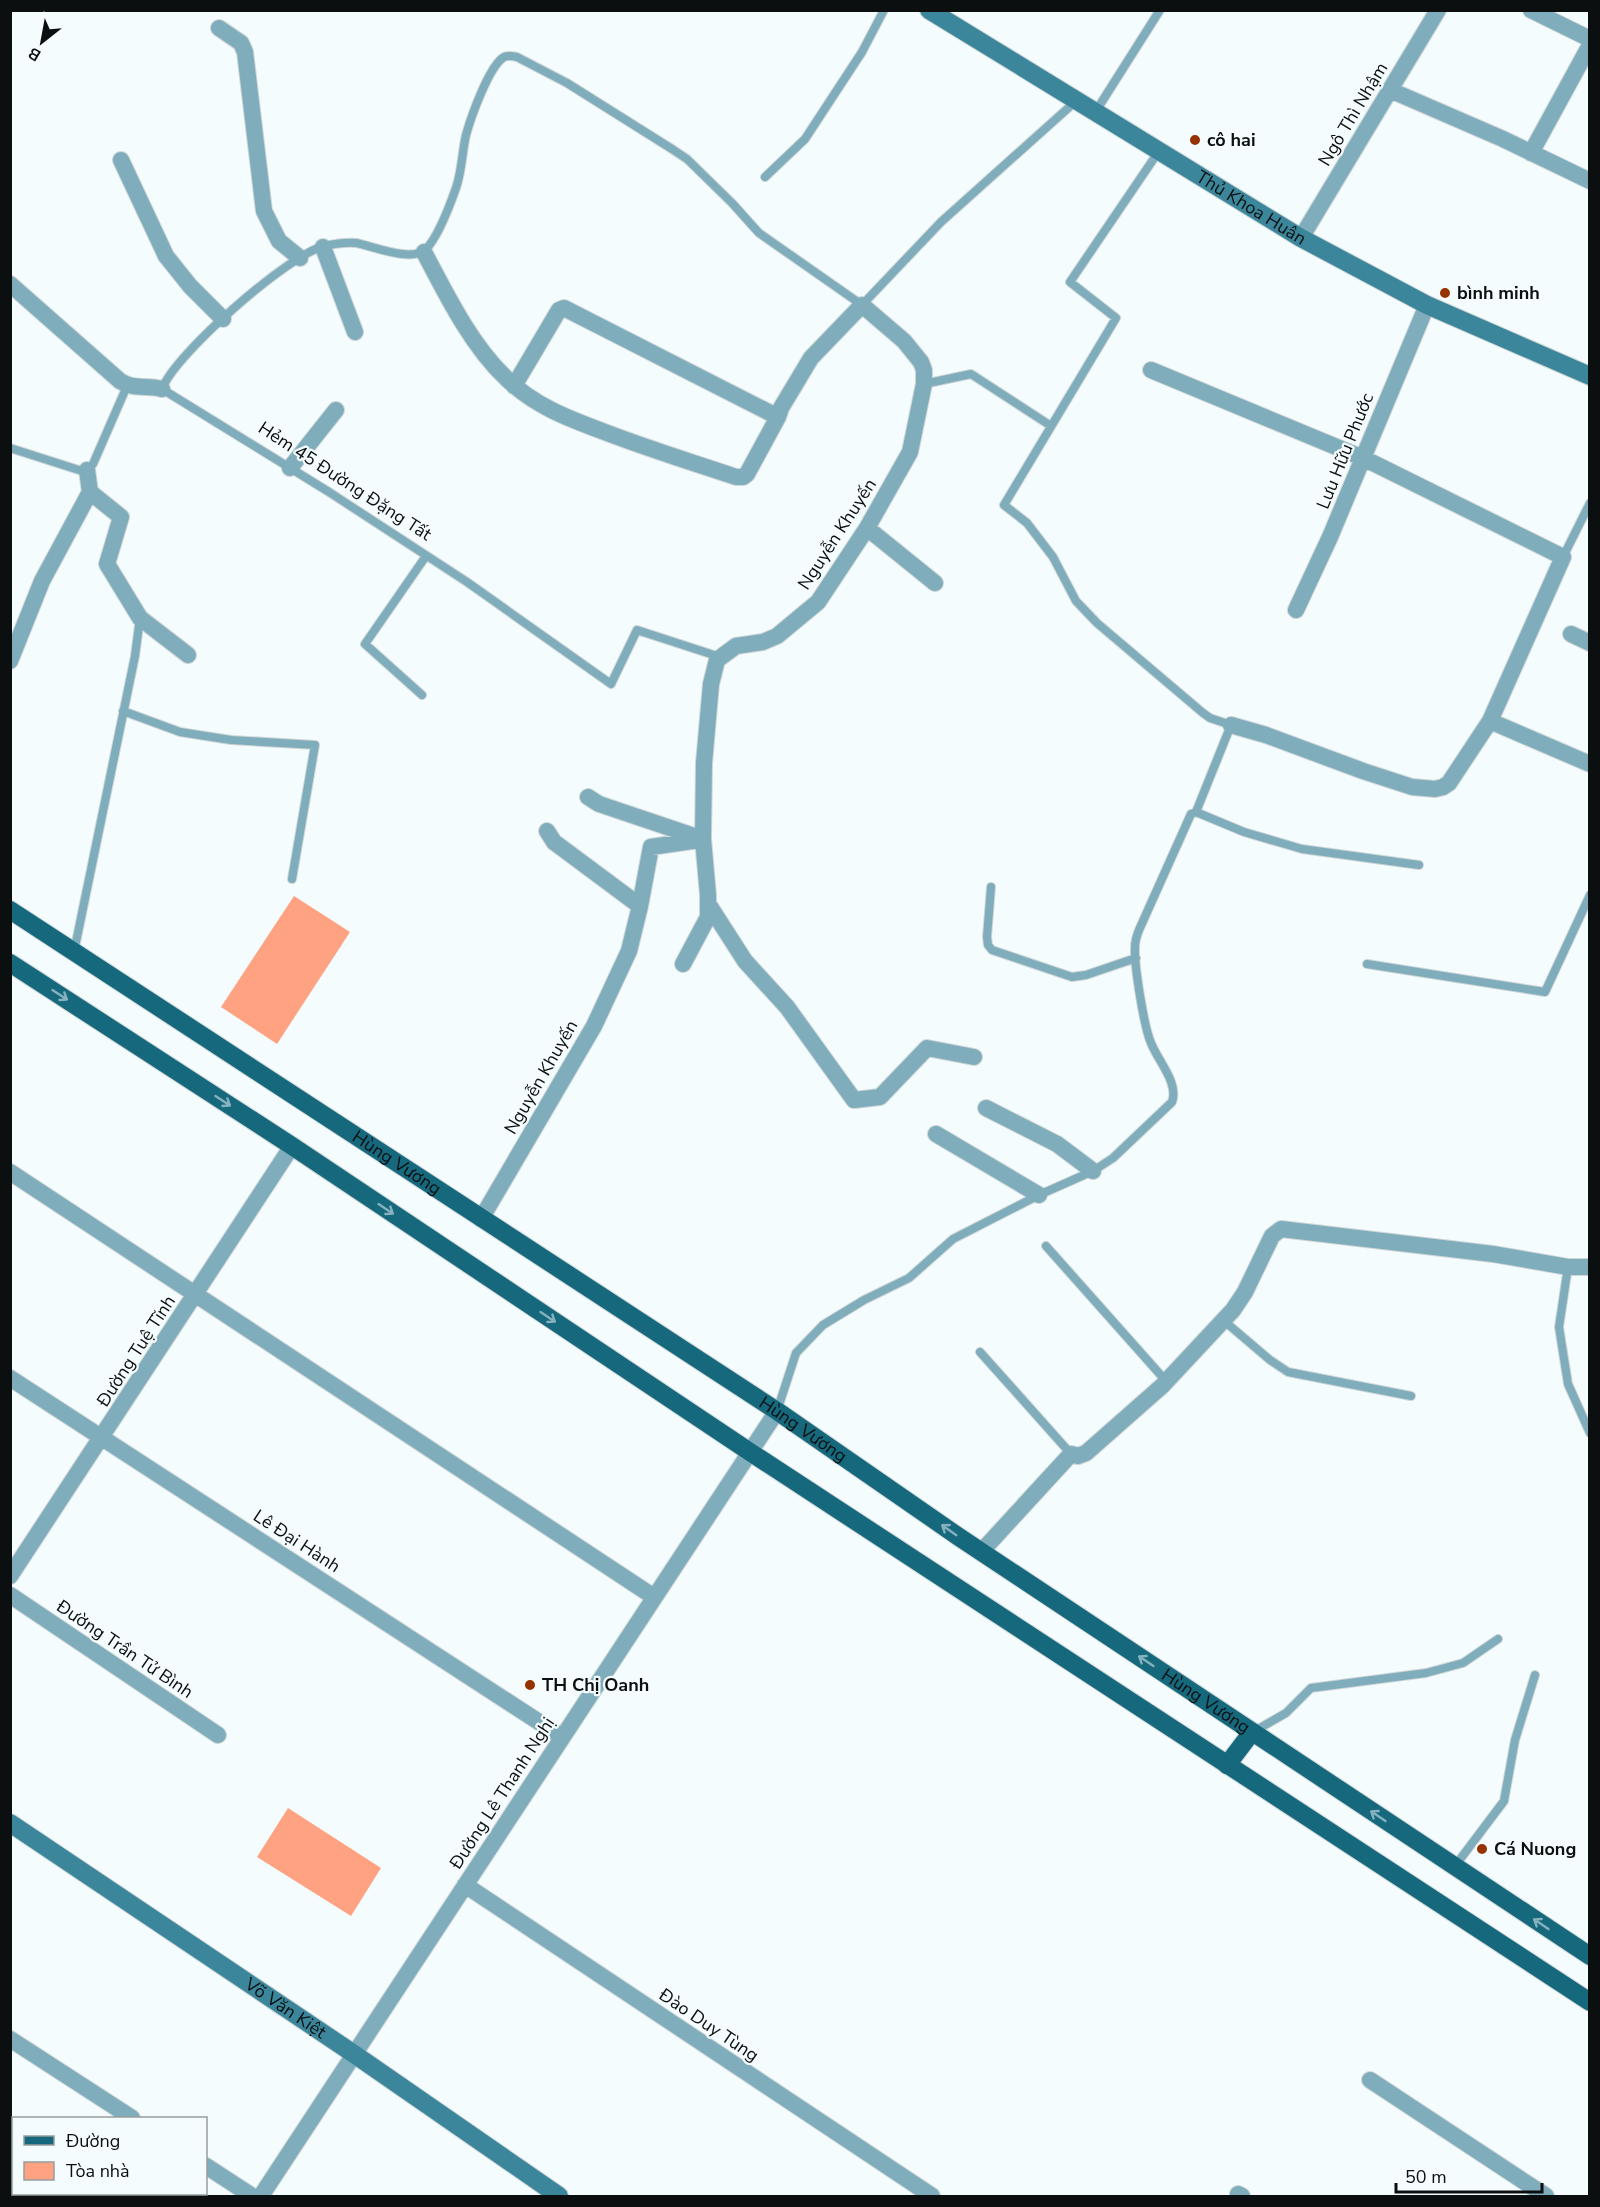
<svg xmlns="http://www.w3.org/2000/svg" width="1600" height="2207" font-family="'Nunito Sans',sans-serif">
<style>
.building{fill:#fea282}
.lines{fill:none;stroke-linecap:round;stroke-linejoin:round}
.lane-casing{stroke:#cfd6d8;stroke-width:10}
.street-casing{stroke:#cfd6d8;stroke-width:18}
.secondary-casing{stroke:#cfd6d8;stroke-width:20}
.primary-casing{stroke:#cfd6d8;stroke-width:20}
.lane{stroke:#7fadbb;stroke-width:8}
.street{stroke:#7fadbb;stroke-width:16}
.secondary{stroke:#3b869b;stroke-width:18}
.primary{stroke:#16687d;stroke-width:18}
.oneway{stroke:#85b2be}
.poi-dot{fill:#963200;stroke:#f4fcfe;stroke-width:2}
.labels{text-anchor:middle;stroke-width:4.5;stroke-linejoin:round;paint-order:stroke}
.street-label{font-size:18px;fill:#0c0f10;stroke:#f4fcfe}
.poi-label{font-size:18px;font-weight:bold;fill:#0c0f10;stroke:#f4fcfe;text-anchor:start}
</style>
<rect width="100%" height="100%" fill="#f4fcfe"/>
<path class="building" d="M294,896l56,36 -73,112 -56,-37z
M288,1808l93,60 -30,48 -94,-59z"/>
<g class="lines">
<g class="lane-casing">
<path id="lane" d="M1096,111l64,-101
M1159,151l-89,131 46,36 -112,187 23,18 26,34 23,44 21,22 106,90 7,5 21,7 -35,87
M765,177l40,-38 57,-87 22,-42
M924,384l47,-10 80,52
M10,448l72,23 5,-1 6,-6 34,-78
M1563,557l27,-54
M720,657l-83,-27 -26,54 -144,-102 -138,-90 -167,-103c13,-35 126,-134 162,-143 10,-2 22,-4 32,-3 17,3 56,20 70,6 12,-12 24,-44 30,-61 6,-17 6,-36 10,-53 5,-18 23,-69 38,-78 4,-2 9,-1 13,0l50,26 105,66 15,10 45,44 27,30 103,72 79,-83 135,-121
M422,695l-57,-51 61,-88
M123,711l57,21 51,8 84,5 -23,134
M991,887l-4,50 1,8 4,5 80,27 14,-2 50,-17
M74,952l61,-296 5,-38
M1367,964l178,28 45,-97
M1046,1246l120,135
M1568,1267l-9,60 9,57 22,49
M1223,1320l47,40 18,12 123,24
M980,1352l91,102
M777,1411l19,-58 27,-28 41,-25 45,-22 44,-39 86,-44 54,-24 20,-13 59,-56c7,-19 -14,-41 -21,-59 -7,-16 -17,-78 -16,-96 0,-6 2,-12 4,-17l52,-116 5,-2 48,20 58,17 117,16
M1253,1732l33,-19 25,-25 115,-15 37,-10 35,-24
M1455,1866l49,-65 11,-61 20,-65"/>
</g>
<g class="street-casing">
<path id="street" d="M1531,10l59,29
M219,28l22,15 4,9 19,159 15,30 21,17
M1390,90l113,49 87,42
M1531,153l59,-108
M121,160l45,96 24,30 33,33
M1301,238l137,-228
M323,247l32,85
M424,252c22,42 47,93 82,126 27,27 61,40 96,53 44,17 89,31 134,46h7l4,-3 31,-57
M10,284l110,97c14,9 27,4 42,8
M1151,370l212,88 200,99 -73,164
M514,386l45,-76 5,-2 214,109 3,-9 30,-50 51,-53 42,36 17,21 3,8v14l-14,68 -43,76 -49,74 -41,34 -14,6 -27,4 -19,14 -6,24 -7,79 -1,76 5,56v22l-25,47
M290,468l46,-58
M87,470l3,22 31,25 -14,47 33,54 48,37
M867,528l68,55
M1296,610l34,-73 97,-232
M1571,634l19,9
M10,661l32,-80 48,-89
M1231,725l35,10 97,36 49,16 23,2 8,-2 6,-4 41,-62 100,43
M588,797l11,7 104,35
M709,905l36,56 42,46 67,93 26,-3 47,-49 47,9
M640,906l11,-59 48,-7
M986,1108l71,36 36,27
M936,1134l103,61
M10,1172l644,425
M481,1219l113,-193 35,-75 11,-45 -86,-64 -7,-11
M10,1378l552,359
M981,1552l90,-98 7,2 8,-3 76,-67 71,-76 12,-18 27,-56 9,-7 212,25 75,13h22
M10,1576l282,-430
M10,1595l208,140
M465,1885l467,311
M10,2039l122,79
M1370,2080l176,116
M206,2166l46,30
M1238,2194l4,2
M261,2196l516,-785"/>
</g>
<g class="secondary-casing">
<g id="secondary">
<path id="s1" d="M929,10l372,228 126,67 163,71"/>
<path id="s2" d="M10,1823l344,231 205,142"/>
</g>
</g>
<g class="primary-casing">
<g id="primary">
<path id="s3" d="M10,910l767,501 182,126 631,419"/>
<path d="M10,963l282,183 458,306 840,550"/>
<path d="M1227,1765l25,-33"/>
</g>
</g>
<use href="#lane" class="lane"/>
<use href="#street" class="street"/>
<use href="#secondary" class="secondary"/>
<use href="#primary" class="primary"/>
</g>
<defs><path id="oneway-shaft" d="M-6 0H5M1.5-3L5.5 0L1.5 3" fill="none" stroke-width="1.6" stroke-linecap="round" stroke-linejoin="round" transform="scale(1.5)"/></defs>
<g class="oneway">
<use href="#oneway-shaft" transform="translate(60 995) rotate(33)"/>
<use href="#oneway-shaft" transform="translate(223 1101) rotate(33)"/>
<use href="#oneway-shaft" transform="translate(386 1209) rotate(34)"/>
<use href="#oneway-shaft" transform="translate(548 1317) rotate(34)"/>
<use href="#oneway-shaft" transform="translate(949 1530) rotate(-145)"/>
<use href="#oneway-shaft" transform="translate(1146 1661) rotate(-146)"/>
<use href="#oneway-shaft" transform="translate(1378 1816) rotate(-146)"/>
<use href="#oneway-shaft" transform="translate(1541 1924) rotate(-146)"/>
</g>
<g class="poi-dot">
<circle cx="1195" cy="140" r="6"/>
<circle cx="1445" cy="293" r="6"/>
<circle cx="530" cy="1685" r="6"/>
<circle cx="1482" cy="1849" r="6"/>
</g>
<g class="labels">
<g class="street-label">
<text transform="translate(1353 114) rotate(-59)" y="6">Ngô Thì Nhậm</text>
<text dy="6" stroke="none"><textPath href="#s1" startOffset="378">Thủ Khoa Huân</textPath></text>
<text transform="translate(1345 451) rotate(-68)" y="6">Lưu Hữu Phước</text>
<text transform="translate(345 481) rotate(33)" y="6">Hẻm 45 Đường Đặng Tất</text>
<text transform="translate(837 534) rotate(-57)" y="6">Nguyễn Khuyến</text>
<text transform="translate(541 1077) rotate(-60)" y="6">Nguyễn Khuyến</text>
<text dy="6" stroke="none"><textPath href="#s3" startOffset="462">Hùng Vương</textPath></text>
<text transform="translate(136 1351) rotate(-57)" y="6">Đường Tuệ Tĩnh</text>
<text dy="6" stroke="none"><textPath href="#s3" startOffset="948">Hùng Vương</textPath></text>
<text transform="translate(297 1541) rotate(33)" y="6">Lê Đại Hành</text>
<text transform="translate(125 1649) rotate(34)" y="6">Đường Trần Tử Bình</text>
<text dy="6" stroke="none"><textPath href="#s3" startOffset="1434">Hùng Vương</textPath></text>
<text transform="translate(502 1793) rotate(-57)" y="6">Đường Lê Thanh Nghị</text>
<text dy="6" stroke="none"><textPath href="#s2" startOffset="332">Võ Văn Kiệt</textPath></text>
<text transform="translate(709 2025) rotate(34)" y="6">Đào Duy Tùng</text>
</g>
<g class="poi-label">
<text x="1207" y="146">cô hai</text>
<text x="1457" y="299">bình minh</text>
<text x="542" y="1691">TH Chị Oanh</text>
<text x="1494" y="1855">Cá Nuong</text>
</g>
</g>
<rect width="1600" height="2207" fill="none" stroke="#0c0f10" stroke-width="24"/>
<rect x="12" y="2117" width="195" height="78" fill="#f4fcfe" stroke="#979d9f" stroke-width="1.5"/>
<rect x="24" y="2136" width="30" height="9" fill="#16687d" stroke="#979d9f" stroke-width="1.5"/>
<text x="66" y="2147" font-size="18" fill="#0c0f10">Đường</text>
<rect x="24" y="2162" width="30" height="18" fill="#fea282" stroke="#979d9f" stroke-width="1.5"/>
<text x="66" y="2177" font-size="18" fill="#0c0f10">Tòa nhà</text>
<g transform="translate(42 42) rotate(211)" stroke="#f4fcfe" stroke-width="4.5" paint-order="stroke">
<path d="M0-4.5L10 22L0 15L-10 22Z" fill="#0c0f10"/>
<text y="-9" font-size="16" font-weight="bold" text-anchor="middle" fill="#0c0f10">B</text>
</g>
<path d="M1396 2183v9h146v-9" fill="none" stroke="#0c0f10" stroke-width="3"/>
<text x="1405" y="2183" font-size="18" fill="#0c0f10" stroke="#f4fcfe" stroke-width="4.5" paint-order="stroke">50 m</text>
</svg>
